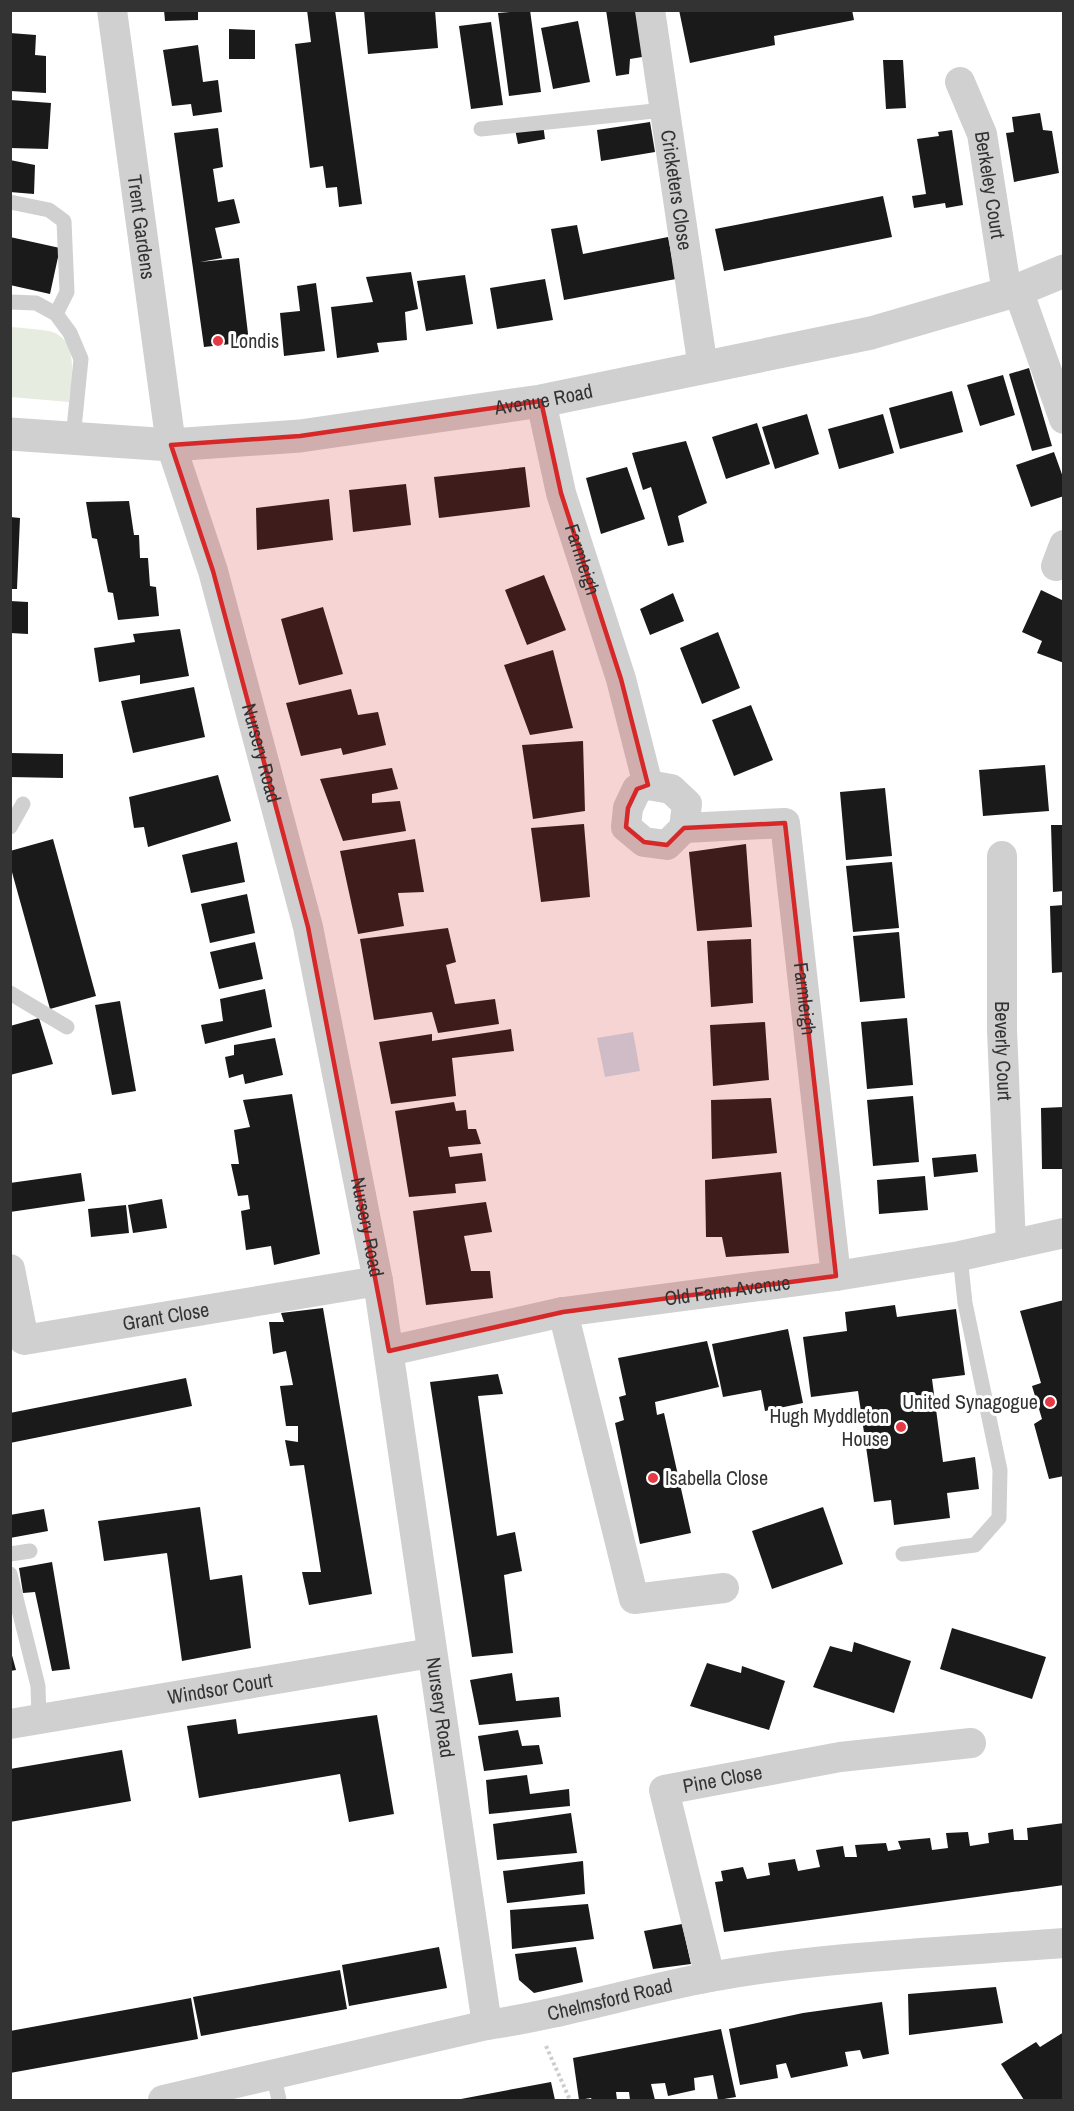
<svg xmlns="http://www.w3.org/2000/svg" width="1074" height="2111" font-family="'Archivo Narrow',sans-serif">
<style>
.green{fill:#e6ecdf}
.water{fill:#cfe2ee}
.building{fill:#1a1a1a}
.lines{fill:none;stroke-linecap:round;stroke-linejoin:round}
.path{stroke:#cdcdcd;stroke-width:4;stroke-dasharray:3 3;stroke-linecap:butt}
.service{stroke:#d0d0d0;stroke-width:15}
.minor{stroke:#d0d0d0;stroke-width:30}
.tertiary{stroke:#d0d0d0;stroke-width:33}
.marked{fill:#d62828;fill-opacity:0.2;stroke:#d62828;stroke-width:4.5;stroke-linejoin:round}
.poi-dot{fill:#e63946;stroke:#fff;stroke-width:2}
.labels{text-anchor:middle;stroke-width:6;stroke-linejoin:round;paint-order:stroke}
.street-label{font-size:20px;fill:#333;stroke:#fff}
.poi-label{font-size:20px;fill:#333;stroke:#fff;text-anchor:start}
</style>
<rect width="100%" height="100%" fill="#fff"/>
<path class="green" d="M10,327c13,1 27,2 39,4 31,7 23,49 20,71l-58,-5z"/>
<path class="water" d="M633,1032l7,39 -35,6 -8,-39z"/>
<path class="building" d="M164,10h34v10l-33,1z
M307,10h28l27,194 -23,3 -2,-20 -11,1 -3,-22 -13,2 -15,-124 16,-2z
M364,10h71l3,38 -70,6z
M530,10l11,82 -32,4 -11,-83z
M606,10h35l7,46 -18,3 -1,15 -13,2z
M679,10h173l2,10 -80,16 1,9 -85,18z
M578,21l12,61 -37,7 -12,-61z
M491,22l12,83 -32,4 -12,-83z
M229,29l26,1v29h-26z
M10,33l26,2 -1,20 11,1v37l-36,-2z
M198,45l5,37 15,-2 4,32 -29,4 -2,-12 -19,2 -9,-56z
M883,60h20l3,48 -20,1z
M10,100l41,3 -3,46 -38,-1z
M1040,113l3,17 9,1 7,42 -45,9 -8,-49 8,-1 -2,-15z
M650,122l5,30 -54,9 -4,-31z
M543,124l2,15 -27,5 -3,-15z
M218,128l5,39 -10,2 5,33 16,-3 6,24 -25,5 7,30 -22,4 39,-4 10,84 -45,5 -30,-214z
M952,130l11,75 -17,3 -1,-5 -31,5 -2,-12 14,-2 -9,-55 22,-3 -1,-4z
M10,160l25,5 -1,29 -24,-2z
M883,196l9,41 -168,34 -9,-42z
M577,225l6,29 85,-17 8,42 -112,21 -13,-71z
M10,237l50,11 -10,46 -40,-9z
M411,272l7,37 -13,3 2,28 -30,3 2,9 -42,6 -6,-51 42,-5 -7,-25z
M465,275l8,49 -47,7 -9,-50z
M545,279l8,41 -56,9 -7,-41z
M316,283l9,68 -41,5 -4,-43 20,-2 -3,-25z
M1029,368l23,78 -20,5 -23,-77z
M1003,375l12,40 -35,11 -13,-41z
M952,391l11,41 -63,17 -11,-41z
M807,414l12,40 -44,15 -13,-42z
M883,414l11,39 -55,16 -11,-40z
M757,423l13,41 -44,15 -14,-42z
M686,441l21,62 -29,13 6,26 -16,4 -17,-59 -8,3 -11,-37z
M1054,452l10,28v16l-33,11 -15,-42z
M525,467l5,40 -91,11 -5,-41z
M627,467l18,52 -44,15 -15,-56z
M406,484l5,41 -58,7 -4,-42z
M329,499l4,41 -76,10 -1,-42z
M129,501l5,34h5l1,23h8l2,28 6,1 3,29 -41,4 -5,-27 -5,-1 -11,-53 -5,-1 -6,-36z
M10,517l10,1 -3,71h-7z
M544,575l22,55 -39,15 -22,-55z
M1041,590l23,11v62l-27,-10 5,-12 -20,-9z
M673,593l11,28 -34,14 -10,-26z
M10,601l18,1v32l-18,-1z
M323,607l20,67 -44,11 -18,-66z
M180,629l9,47 -49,8v-9l-41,7 -5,-34 41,-6 -2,-8z
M718,632l22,56 -38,16 -22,-56z
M553,650l20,78 -43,7 -26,-70z
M194,687l11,50 -72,16 -12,-52z
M351,689l7,26 20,-3 8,33 -43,10 -2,-7 -40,8 -15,-53z
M751,705l22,55 -39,16 -22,-56z
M583,741l2,70 -52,8 -11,-74z
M10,753l53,1v24l-53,-1z
M1045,765l4,46 -66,5 -4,-46z
M392,768l6,21 -26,5v9l28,-2 6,30 -63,10 -23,-62z
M218,775l13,46 -83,26 -4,-20 -10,1 -5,-31z
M885,788l7,68 -46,4 -6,-68z
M584,824l6,73 -49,5 -10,-74z
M1051,825h13v66l-11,1z
M53,839l43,157 -46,13 -40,-144v-14z
M415,839l9,53 -26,1 6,33 -46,8 -18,-83z
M237,842l8,40 -54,11 -9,-38z
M746,844l6,83 -55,4 -8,-79z
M892,862l7,66 -46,4 -7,-66z
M247,894l8,39 -45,10 -9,-39z
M1064,905v67l-12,1 -2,-67z
M448,928l8,34 -10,3 9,39 40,-5 4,25 -61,9 -6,-21 -58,8 -14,-81z
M899,932l6,66 -45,4 -7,-66z
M751,939l2,64 -42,4 -4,-66z
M255,942l8,37 -44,10 -9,-37z
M265,989l7,38 -67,17 -4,-19 22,-4 -3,-22z
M120,1001l16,90 -24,4 -17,-90z
M39,1018l14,46 -43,11v-49z
M907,1018l6,67 -46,4 -6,-67z
M765,1022l4,58 -56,6 -3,-61z
M511,1029l3,22 -62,7 4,38 -65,8 -12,-62 53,-8v7z
M275,1038l8,37 -38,9 -2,-10 -14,4 -4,-21 9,-2v-10z
M292,1094l28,160 -46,11 -3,-19 -25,4 -5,-39 9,-2 -2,-14 -10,1 -7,-32h8l-5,-34 16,-3 -7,-27z
M913,1096l6,66 -46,4 -6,-66z
M771,1098l6,55 -65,6 -1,-59z
M454,1102l2,9 10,-1 2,19h8l5,15 -33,3 2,10 32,-4 4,28 -31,3 1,9 -47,4 -14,-86z
M1064,1107v62h-22l-1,-61z
M976,1154l2,18 -44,5 -2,-19z
M781,1172l8,81 -63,4 -4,-20h-16l-1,-57z
M81,1173l4,28 -75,11v-29z
M925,1176l3,34 -49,4 -2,-34z
M162,1199l5,29 -34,5 -5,-28z
M486,1202l6,30 -28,4 7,35h19l3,27 -67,7 -13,-94z
M126,1205l3,28 -38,4 -3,-28z
M1064,1300v176l-15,3 -15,-55 8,-5 -10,-33 9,-3 -21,-72z
M895,1305l2,12 59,-8 9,66 -33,4 11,83 32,-5 4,32 -32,4 3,25 -56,7 -3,-25 -17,2 -16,-111 -47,6 -8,-60 44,-6 -2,-19z
M323,1308l49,286 -63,11 -7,-33h19l-17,-107 -14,1 -5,-26 13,2v-16h-12l-6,-40 13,-1 -7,-34 -13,3 -4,-32h15l-3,-9z
M788,1329l15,74 -38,8 -4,-21 -38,7 -11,-53z
M707,1341l12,46 -64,15 2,13 7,-2 27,120 -51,11 -25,-121 9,-3 -5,-23 7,-2 -8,-37z
M498,1374l5,20 -25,2 19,140 18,-4 7,39 -18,4 9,78 -41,4 -42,-275z
M186,1378l6,28 -182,37v-30z
M200,1507l10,73 32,-5 9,73 -69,13 -15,-108 -63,8 -6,-40z
M823,1507l20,57 -71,25 -20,-58z
M44,1509l4,22 -38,7v-23z
M52,1562l18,107 -18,2 -17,-79 -12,1 -4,-25z
M952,1628l94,29 -14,42 -92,-30z
M854,1642l57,19 -17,52 -81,-26 17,-41 22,6z
M10,1648l6,22 -6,1z
M707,1663l34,10 1,-7 43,15 -16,49 -79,-24z
M512,1673l4,28 43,-4 2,20 -82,8 -9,-45z
M377,1715l17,99 -45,8 -9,-48 -141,24 -12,-72 49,-7 2,15z
M518,1730l4,16 17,-1 4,19 -59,7 -6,-35z
M122,1750l9,51 -121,21v-53z
M527,1775l3,19 39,-5 1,17 -81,8 -3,-34z
M571,1813l6,40 -80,7 -4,-36z
M1064,1823v62l-340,47 -9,-50 8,-1 -2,-10 22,-4 4,12 23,-4 -2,-12 27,-4 3,12 22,-4 -4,-17 27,-4 2,11h12l-2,-12 31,-2 2,8 13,-2 -3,-8 32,-3 2,12 16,-2 -2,-15 22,-1 2,14 19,-3 -1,-10 25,-4 1,11h14l-1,-12z
M583,1861l2,33 -78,9 -4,-32z
M588,1904l6,35 -82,10 -2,-39z
M682,1924l9,40 -38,5 -9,-38z
M439,1947l8,41 -98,18 -7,-41z
M576,1947l7,35 -49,11 -15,-13 -4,-26z
M340,1970l7,39 -146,27 -8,-39z
M996,1987l7,36 -94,12 -1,-41z
M191,1998l7,41 -188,34v-42z
M882,2002l7,52 -26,5 -3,-9 -15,2 3,14 -57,12 -5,-15 -10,2 2,13 -38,7 -11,-56 74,-16z
M721,2029l15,68 -18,3 -5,-25 -19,3 1,12 -27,6 -3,-13 -14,1 4,16h-25l-1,-8h-13l1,8h-25l-1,-2 -12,2 -6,-42z
M1064,2032v68h-40l-23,-36 35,-22 4,5z
M551,2082l4,18h-94v-1z"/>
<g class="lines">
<path class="path" d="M546,2046l24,54"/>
<path class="service" d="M481,129l183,-19
M10,202l39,8 15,11 3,71 -11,22
M10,302l26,1 20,11 14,19 11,26 -8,79
M10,827l13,-23
M10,993l57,34
M10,1554l20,-3
M903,1554l72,-9 24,-27 1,-48 -35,-167 -5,-47
M10,1574l28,112 1,33
M273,2073l6,27"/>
<g class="minor">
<path id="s1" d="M112,10l59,435 42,126 95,356 70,354 109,744"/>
<path id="s2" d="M650,10l53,358"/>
<path id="s3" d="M960,82l22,52 25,159"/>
<path d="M1018,290l46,129"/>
<path id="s4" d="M541,401l20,92 60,186 27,106"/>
<path d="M1056,566l8,-21"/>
<path d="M648,785l23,4 16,15 -3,24 -17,17 -23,-3 -18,-15 2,-19 9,-19z"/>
<path id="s5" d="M684,828l101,-5 51,453"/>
<path id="s6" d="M1002,856v174l9,215"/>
<path id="s7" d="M10,1269l14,71 354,-59"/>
<path d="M563,1312l71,287 90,-11"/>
<path id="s8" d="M389,1351l174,-39 273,-36 124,-20 104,-23"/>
<path id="s9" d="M10,1724l421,-71"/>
<path id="s10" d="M710,1977l-46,-187 176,-33 131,-14"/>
<path id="s11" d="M163,2100l324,-75c76,-11 148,-34 223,-48 116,-21 236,-25 354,-34"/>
</g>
<path class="tertiary" id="s12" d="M10,434l161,11 129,-9 241,-35 330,-68 147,-43 46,-19"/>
</g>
<path class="marked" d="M541,401l20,92 60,186 27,106 -11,4 -9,19 -2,19 18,15 23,3 17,-17 101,-5 51,453 -273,36 -174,39 -81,-424 -95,-356 -42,-126 129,-9z"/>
<g class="poi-dot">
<circle cx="218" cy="341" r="6"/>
<circle cx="1050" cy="1402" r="6"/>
<circle cx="901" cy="1427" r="6"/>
<circle cx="653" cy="1478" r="6"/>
</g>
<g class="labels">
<g class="street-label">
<text dy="7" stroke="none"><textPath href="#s3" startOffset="108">Berkeley Court</textPath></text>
<text dy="7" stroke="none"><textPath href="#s2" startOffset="182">Cricketers Close</textPath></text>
<text dy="7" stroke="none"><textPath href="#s1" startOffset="219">Trent Gardens</textPath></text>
<text dy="7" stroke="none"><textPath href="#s12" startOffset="537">Avenue Road</textPath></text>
<text dy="7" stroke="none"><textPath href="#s4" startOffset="164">Farmleigh</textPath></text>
<text dy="7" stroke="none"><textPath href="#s1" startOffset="760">Nursery Road</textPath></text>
<text dy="7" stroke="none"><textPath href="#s5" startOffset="278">Farmleigh</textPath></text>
<text dy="7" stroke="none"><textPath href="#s6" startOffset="195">Beverly Court</textPath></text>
<text dy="7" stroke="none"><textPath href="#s1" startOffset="1246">Nursery Road</textPath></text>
<text dy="7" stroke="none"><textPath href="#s8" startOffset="344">Old Farm Avenue</textPath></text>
<text dy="7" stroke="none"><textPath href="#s7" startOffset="216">Grant Close</textPath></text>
<text dy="7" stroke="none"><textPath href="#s9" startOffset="213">Windsor Court</textPath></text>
<text dy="7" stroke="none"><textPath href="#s1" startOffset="1732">Nursery Road</textPath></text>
<text dy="7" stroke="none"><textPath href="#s10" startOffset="252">Pine Close</textPath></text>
<text dy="7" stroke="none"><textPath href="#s11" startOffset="458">Chelmsford Road</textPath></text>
</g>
<g class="poi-label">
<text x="230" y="348">Londis</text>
<text x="1038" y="1409" text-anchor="end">United Synagogue</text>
<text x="889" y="1423" text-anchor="end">Hugh Myddleton<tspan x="889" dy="23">House</tspan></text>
<text x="665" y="1485">Isabella Close</text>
</g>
</g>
<rect width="1074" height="2111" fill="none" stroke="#333333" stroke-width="24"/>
</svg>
